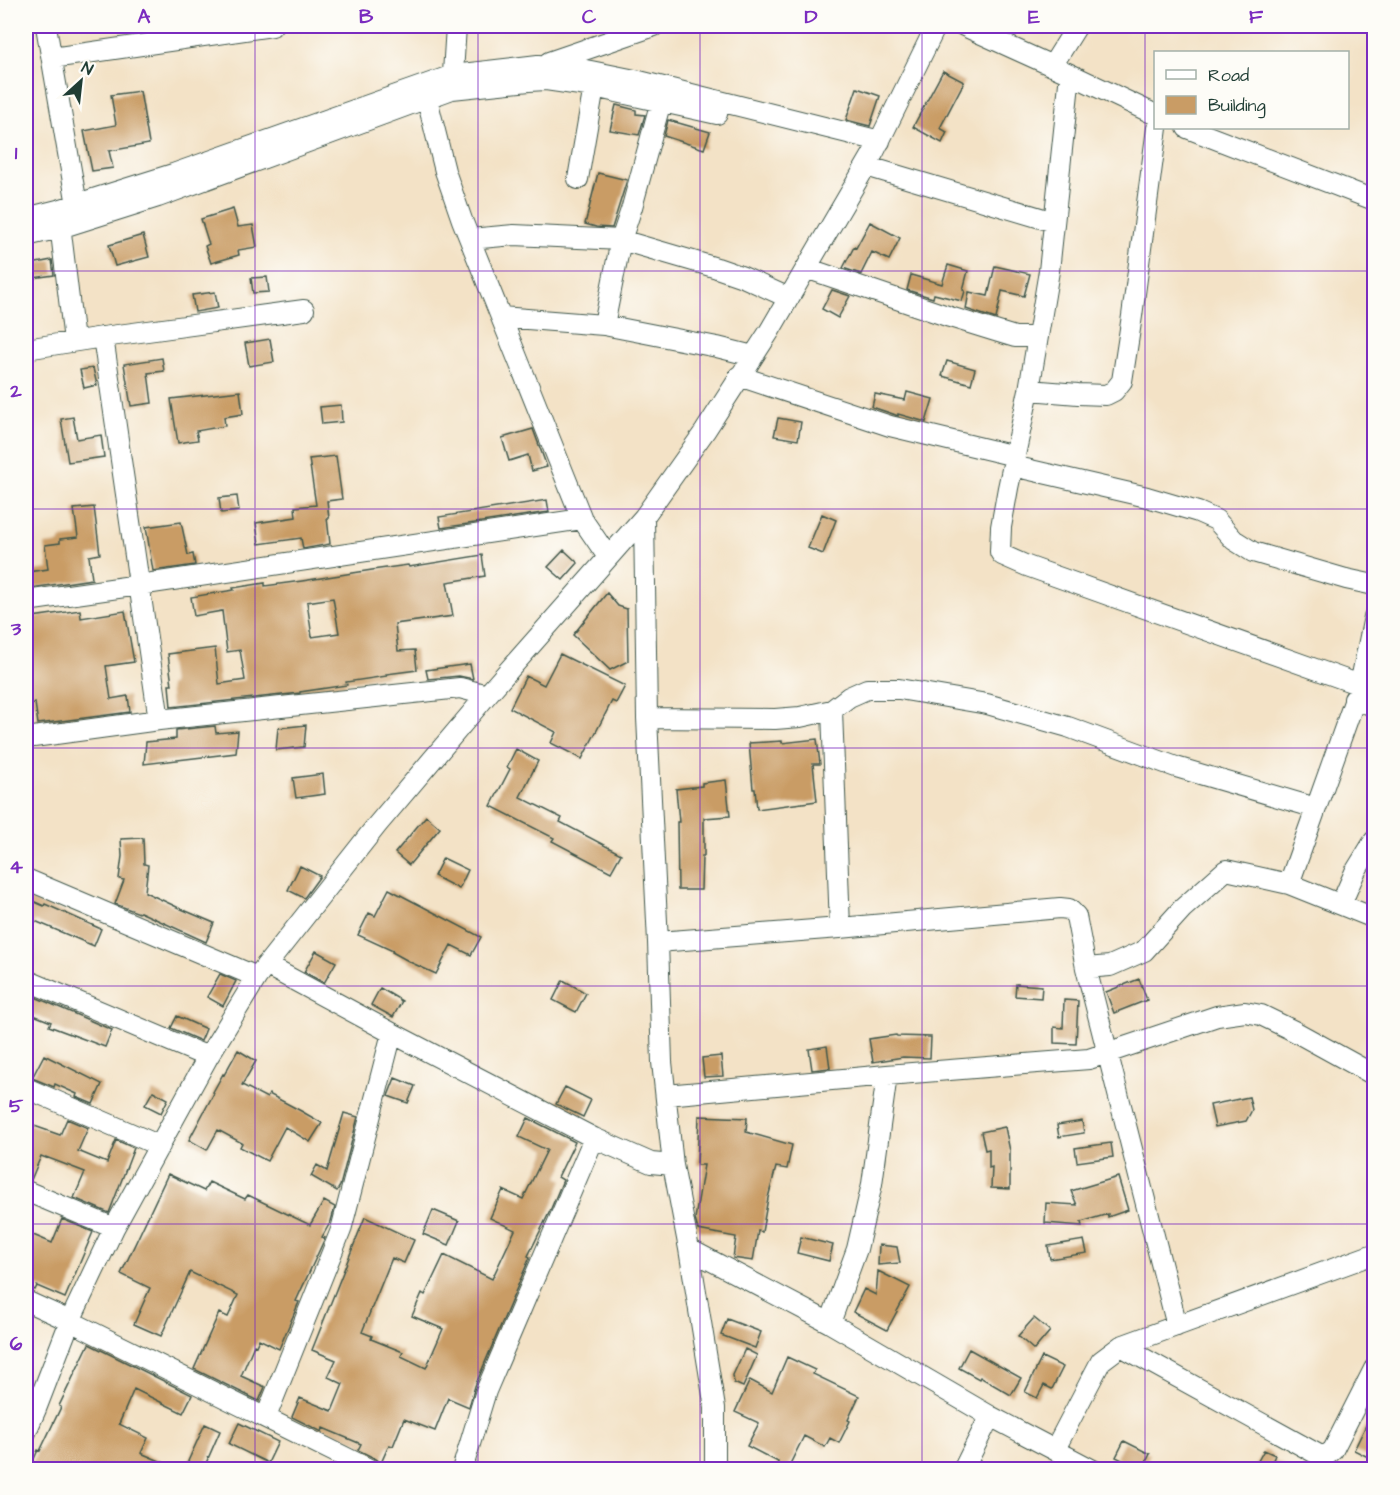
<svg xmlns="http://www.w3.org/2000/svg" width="1400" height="1495" font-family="'Architects Daughter',sans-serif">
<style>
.building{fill:#c99c65;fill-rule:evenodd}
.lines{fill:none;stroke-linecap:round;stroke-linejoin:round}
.minor-casing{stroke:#3f564a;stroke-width:22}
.minor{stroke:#fff;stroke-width:20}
.grid{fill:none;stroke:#7b2cbf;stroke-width:1.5;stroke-opacity:0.55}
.neatline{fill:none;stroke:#7b2cbf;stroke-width:2}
.grid-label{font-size:20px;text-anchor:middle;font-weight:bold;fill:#7b2cbf}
</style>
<rect width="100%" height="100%" fill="#fdfcf7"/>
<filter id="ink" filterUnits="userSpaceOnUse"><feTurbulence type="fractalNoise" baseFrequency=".0167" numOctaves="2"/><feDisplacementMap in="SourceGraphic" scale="12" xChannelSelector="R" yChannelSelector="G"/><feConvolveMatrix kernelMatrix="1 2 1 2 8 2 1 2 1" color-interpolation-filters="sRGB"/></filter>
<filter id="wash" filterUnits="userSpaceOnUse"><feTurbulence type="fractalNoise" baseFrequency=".008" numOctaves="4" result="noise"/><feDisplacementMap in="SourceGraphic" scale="24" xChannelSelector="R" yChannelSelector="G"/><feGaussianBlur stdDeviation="1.35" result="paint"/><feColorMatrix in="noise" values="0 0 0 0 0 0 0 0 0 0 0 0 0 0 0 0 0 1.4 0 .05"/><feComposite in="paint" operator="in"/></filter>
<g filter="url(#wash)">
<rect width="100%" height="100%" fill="#f3e2c6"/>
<g id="blocks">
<path class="building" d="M943,71l21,11 -24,46 7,4 -5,11 -29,-16z
M857,88l23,8 -10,30 -24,-6z
M140,91l9,53 -40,7 4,17 -21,3 -8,-40 32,-6 -5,-30z
M616,105l20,5v4l9,1 -6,20 -29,-5z
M668,120l42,12 -6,17 -40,-13z
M598,173l29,7 -15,48 -16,-1 -11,-3z
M233,209l5,18 15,-2 4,22 -19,3 1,5 -28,8 -6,-17 4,-2 -8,-25z
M870,222l30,16 -11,22 -17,-8 -11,22 -18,-6 11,-21 2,1z
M143,235l6,22 -34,9 -6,-21z
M52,260l2,15 -28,4v-14z
M948,265l20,6 -5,19 2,1 -3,10 -28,-7 -1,4 -26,-8 4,-15 31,9z
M995,266l35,8 -6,22 -22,-5 -6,28 -30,-10 3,-17 19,4z
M267,277l2,15 -16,1 -2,-15z
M832,290l18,6 -12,22 -16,-9z
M215,292l3,16 -23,4 -3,-17z
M270,339l4,23 -25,4 -4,-23z
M162,358l2,13 -16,2 4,30 -21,3 -7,-42z
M947,361l28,8 -4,15 -29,-8z
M93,368l4,17 -13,3 -4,-18z
M240,391l3,23 -19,3 1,9 -29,5 2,9 -20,3 -7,-44z
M907,392l26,7 -7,23 -28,-8v2l-5,-2 -21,-7 3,-13 30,6z
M341,405l1,17 -20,2 -2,-17z
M73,417l4,22 24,-4 3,22 -36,5 -7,-43z
M778,418l23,4 -3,18 -24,-4z
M533,429l14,38 -15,4 -4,-16 -19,6 -7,-23z
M336,456l6,43 -15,2 2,17h-2l3,26 -27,5 -2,-11 -42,6 -3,-21 40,-6 -1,-10 21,-2 -7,-46z
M237,496l2,15 -18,2 -2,-15z
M547,500l2,12 -108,16 -2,-11z
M94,507l6,47 -11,2 3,23 -61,9 -3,-16 20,-3 -3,-24 15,-2v-4l18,-2 -4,-28z
M822,514l14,6 -13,34 -15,-6z
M181,522l7,33 5,-1 2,11 -42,6 -7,-44z
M564,550l14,13 -15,17 -15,-13z
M482,555l3,21 -38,6 6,34 -58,8 3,27 17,-1 2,20 -31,4 1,2 -41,6 1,3 -47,7v1l-129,14 -2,-22h3l-4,-31 47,-6 4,36 26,-4 -5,-30 -13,2 -5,-41 -28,5 -3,-19 43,-7 -1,-2 32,-5v3l37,-5 70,-11 36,-5 1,2zM333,598l6,35 -27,4 -5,-35z
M607,593l11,13 9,3 1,52 -18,9 -37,-35z
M80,610l1,8 44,-7 9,51 -28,4 5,33 17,-3 2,16 -92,12 -3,-21 -5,1 -4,-32v-54z
M560,654l65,32 -9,17 -4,-2 -30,58 -31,-16 5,-11 -46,-24 16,-32 18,9z
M470,664l3,15 -14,-3 -31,3 -2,-9z
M306,725l-2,22 -28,3 2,-22z
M215,726l1,7 22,-2 -2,22 -92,11 2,-22 30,-3v-9z
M817,739l3,25h-7l4,37 -60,8 -2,-20h-2l-4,-46 33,-2v2z
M516,749l22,12 -18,36 42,21 -2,4 61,32 -10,18 -59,-31 2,-3 -63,-32 19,-37 -3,-2z
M323,774l2,20 -29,4 -3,-20z
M726,780l4,36 -26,2v38h-2l-1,34h-23l-1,-68h2l-3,-33 26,-3v-3z
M426,816l14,12 -31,37 -14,-12z
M143,838l1,26 4,1 -3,27 34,16 35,15 -8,19 -66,-30 -1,1 -24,-9 9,-24 -5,-1 3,-23 -1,-17z
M443,858l25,12 -9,19 -25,-13z
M300,866l20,10 -16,22 -16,-8z
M389,889l92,48 -10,18 -20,-10 -15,29 -24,-11 -20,-11 1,-1 -35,-16 11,-22 6,3z
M26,898l18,8 1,-2 56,25 -7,17 -59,-25 -9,23z
M316,951l20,11 -12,21 -20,-11z
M220,974l16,7 -13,25 -16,-9z
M1139,979l8,21 -33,13 -8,-21z
M563,980l23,13 -10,19 -23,-12z
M1016,984l26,2 -1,12 -26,-2z
M380,988l22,13 -9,16 -22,-12z
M28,994l84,36 -7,17 -56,-21 2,-4 -25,-10v-11z
M1064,1000l14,1 -2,43 -22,-1v-16l9,1z
M177,1016l29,13 -5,12 -30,-13z
M896,1035l1,1 34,1 -1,21 -27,-1 -30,5 -4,-23z
M827,1046l3,22 -18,2 -3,-21z
M238,1050l18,11 -14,24 25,13 2,-4 32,17 21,12 -12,19 -25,-15 -18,34 -27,-14 2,-4 -24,-13 -11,20 -18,-10 25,-47 -1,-1 10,-18 1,1z
M44,1055l58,29 -9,20 -17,-7 1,-3 -22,-10 -1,3 -22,-9z
M721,1056l2,20 -19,1 -2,-19z
M395,1078l20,8 -7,17 -20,-7z
M565,1087l26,13 -8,17 -27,-13z
M153,1091l15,8 -7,14 -16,-8z
M1249,1097l3,13 -6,11 -31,6 -5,-22z
M344,1113l14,4 -18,69 -3,5 -26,-15 6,-11 10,6z
M699,1116l48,2 -1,14 46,13 -5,24 -11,-2 -8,31 -6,34 -4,-1 -5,30 -20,-3 3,-21 -38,-7 -3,-11 9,-54h-7z
M528,1118l47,24 -17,35 5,3 -13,31 -22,45 2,1 -55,129 -6,21 -21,-9 -13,33 -31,-12 -11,27 -4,-1 -8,18 -5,-4 -18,-9 3,-6 -38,-16 -1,4 -30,-15 8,-19 32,13 11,-27 -15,-7 8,-17 -24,-10 53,-133 49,23 -10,23 -12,-5 -30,74 10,4 -1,3 32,13 -2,4 25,12 17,-39 -31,-13 10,-23 3,2 19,-40 48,24 23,-49 -25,-12 13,-28 20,9 24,-49 -28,-13z
M67,1119l21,9 -10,23 29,12 9,-23 18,8 -25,65 -35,-15 11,-26 -39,-15v1l-5,-2 -10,24 -5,-1v-56l34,12z
M1082,1121l2,12 -25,4 -2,-12z
M1005,1127l5,24v38l-19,-1 1,-21 -3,1v-19l-4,1 -4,-18z
M1111,1143l2,14 -36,5 -2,-14z
M168,1174l36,17 5,-9 36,17 3,-4 62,30 14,-24 11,6 -4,14 -9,16 3,1 -29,63 3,1 -20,47 -20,-10 -3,7 -2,-1 -13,31 24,11 -6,14 -65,-32 25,-56 9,4 10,-22 -48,-23 -29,64 -27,-12 16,-36 -29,-14z
M1118,1177l10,33 -20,7v-3l-27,8 1,4 -37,-3 1,-20 31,2 -6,-14z
M433,1210l26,11 -10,24 -26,-11z
M62,1219l31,13 -28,66 -28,-12 -2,4 -9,-4v-54l26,11z
M801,1237l32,8 -4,16 -32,-8z
M1084,1240l3,13 -37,6 -2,-13z
M879,1245l18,2 3,16 -22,2z
M878,1271l32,16 -23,43 -34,-18 11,-23 12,6z
M1034,1318l16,13 -16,19 -16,-14z
M727,1319l34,13 -6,16 -34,-13z
M89,1344l103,51 -9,18 -49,-24 -15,35 29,14 -7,15 40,17h-152l9,-20 2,1 21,-44 -2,-1z
M745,1349l12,6 -14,32 -9,-4 -1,-8z
M969,1349l52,29 -10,17 -31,-18 -1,2 -20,-11z
M787,1357l28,13 -2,4 46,22 -11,24 2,1 -11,22 -9,-5 -5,9 -21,-11 -17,34h-10l1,-8 -31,-16 12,-23 -24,-11 15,-32 22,12z
M1042,1357l21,10 -11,22 -8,-4 -7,13 -12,-6z
M1374,1409v51l-20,-10z
M239,1423l39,19 -10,21 -39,-19z
M205,1424l15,7 -17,39h-19z
M1124,1441l26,13 -8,16 -26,-13z
M1264,1450l11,5 -2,5 19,10h-39z"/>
</g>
</g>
<g filter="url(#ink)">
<use href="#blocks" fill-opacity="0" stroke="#3f564a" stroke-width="1.5"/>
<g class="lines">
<g class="minor-casing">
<path id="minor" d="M46,26l31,179
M964,26l106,48 86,41
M52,58l220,-32
M549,62l105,-36
M1052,66l25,-40
M1070,74l-21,197 -20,119 -21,98 -7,39 -1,25 2,3 25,11 333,119
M452,89l4,-63
M427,99l18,72 17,49 120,299 26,38
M1187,128l187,72
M866,166l188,56
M578,179l18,-104
M59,216l15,125
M26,218l32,-8 115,-36 280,-99 85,-10 38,3 59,12 245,61
M26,236l34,-8 98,-31 294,-108 77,-8 17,-1 48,7 123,27
M470,239l44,-4 107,5 96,28 26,9 46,21
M806,268l144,49 42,13 23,7h23
M501,317l103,8 17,-85 11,-33 32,-117
M604,325l113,22 36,9
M103,337l56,383
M26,349l77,-12 201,-27
M739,376l151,50 125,30
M1029,390l49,4 28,1 8,-4 8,-10 10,-65 25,-188
M1013,466l134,31 51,15 18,8 18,20 19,12 93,27 28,6
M644,517l3,201 11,224 4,120 11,103 16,84 26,159v62
M26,601l113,-16 443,-66
M1354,699l20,7
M832,710l8,218
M647,718l128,1 25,-2 32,-7 17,-13 18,-8h32l88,15 81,23 108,40 140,41
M26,738l133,-18 301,-32 27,7
M26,879l231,98
M1289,884l71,-199 14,-68
M1341,904l14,-32 19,-31
M658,942l182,-14 220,-20 9,1 7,7 10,52 91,358
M266,965l126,68 202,105 57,25 22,2
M1086,968l24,-2 34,-15 38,-42 44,-39 63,14 85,34
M26,980l182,77
M26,1088l134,58
M666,1095l221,-20 202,-16 128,-43 28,-4 16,3 33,16 80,44
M26,1191l88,37
M689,1249l141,74 160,93 103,54
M26,1301l44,20 301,149
M830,1323l27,-74 15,-65 15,-109
M1121,1346l198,109h8l6,-5 41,-81
M266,1417l75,-187 51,-197
M26,1432l10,-23 34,-88 44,-93 94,-171 49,-80 120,-152 110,-130 157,-178 61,-86 64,-99 105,-180 62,-126
M1055,1449l46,-88 20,-15 253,-92
M462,1470l24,-79 108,-253
M963,1470l27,-54"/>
</g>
<use href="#minor" class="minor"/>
</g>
</g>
<path class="grid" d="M255,26v1444M478,26v1444M700,26v1444M922,26v1444M1145,26v1444M26,271h1348M26,509h1348M26,748h1348M26,986h1348M26,1224h1348"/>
<rect width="1400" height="1495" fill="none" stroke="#fdfcf7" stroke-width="66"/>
<rect x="1154" y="51" width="195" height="78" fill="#fdfcf7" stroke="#a4b0a9" stroke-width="1.5"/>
<rect x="1166" y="70" width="30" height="9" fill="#ffffff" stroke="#a4b0a9" stroke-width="1.5"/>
<text x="1208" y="81" font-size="18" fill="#1f3d34">Road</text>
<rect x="1166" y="96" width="30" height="18" fill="#c99c65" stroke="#a4b0a9" stroke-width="1.5"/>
<text x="1208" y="111" font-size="18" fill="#1f3d34">Building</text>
<g transform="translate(81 81) rotate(27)" stroke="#fdfcf7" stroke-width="4.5" paint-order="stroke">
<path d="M0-4.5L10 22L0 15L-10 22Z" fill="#1f3d34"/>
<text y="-9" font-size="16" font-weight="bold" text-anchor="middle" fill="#1f3d34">N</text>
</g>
<rect x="33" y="33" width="1334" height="1429" class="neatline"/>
<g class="grid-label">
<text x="144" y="23">A</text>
<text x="366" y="23">B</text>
<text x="589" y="23">C</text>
<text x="811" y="23">D</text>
<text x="1034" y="23">E</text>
<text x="1256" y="23">F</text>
<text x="16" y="159">1</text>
<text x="16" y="397">2</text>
<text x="16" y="635">3</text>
<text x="16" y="873">4</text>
<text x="16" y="1112">5</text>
<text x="16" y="1350">6</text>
</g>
</svg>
